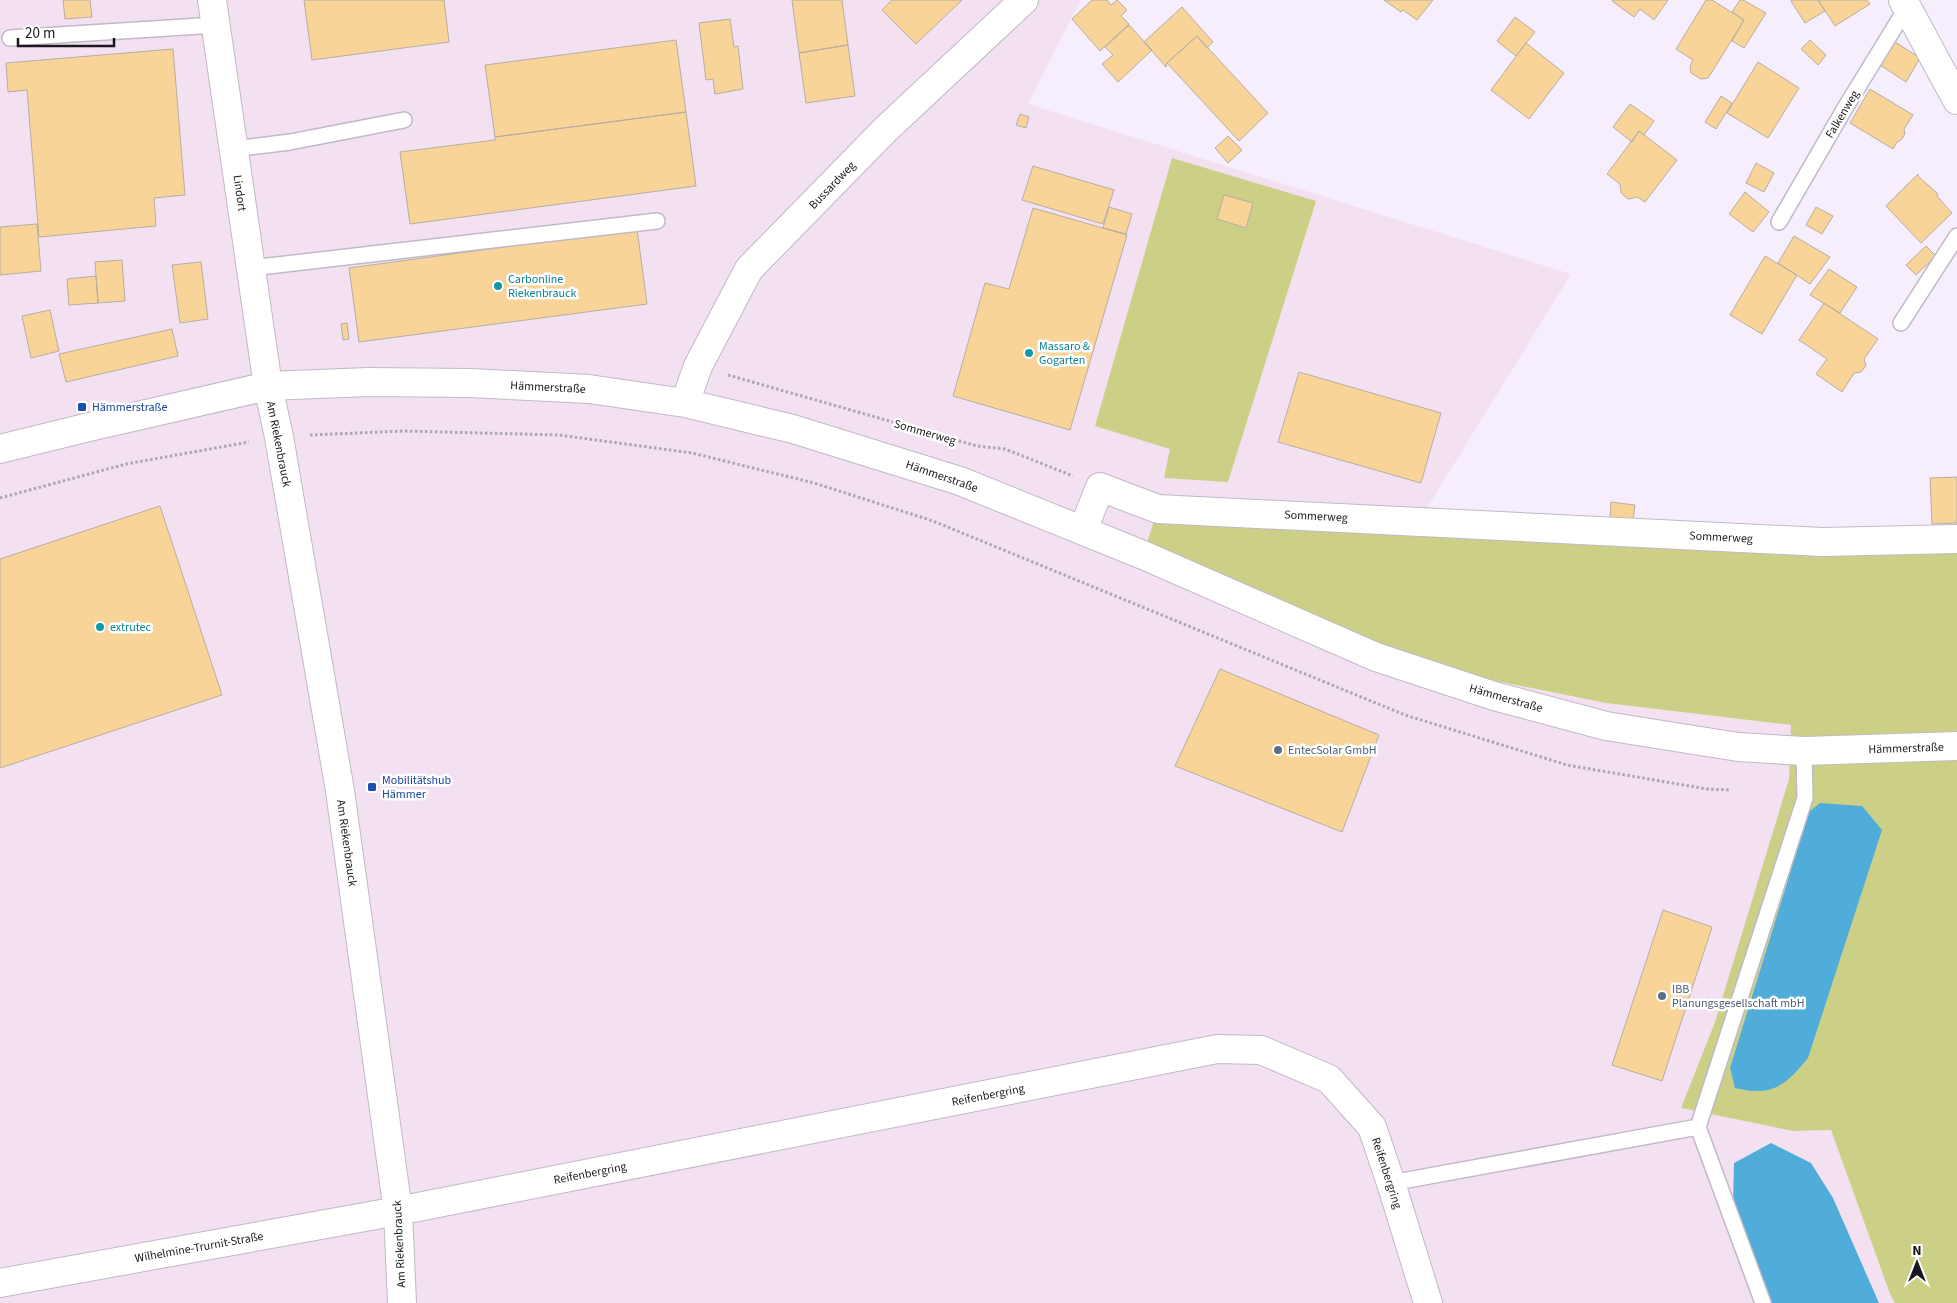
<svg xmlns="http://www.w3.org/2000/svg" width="1957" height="1303" font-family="'Source Sans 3',sans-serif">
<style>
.commercial{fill:#f3e1f2}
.green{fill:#ccd086}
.water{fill:#50acd8}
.building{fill:#f9d498;stroke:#b6aea2}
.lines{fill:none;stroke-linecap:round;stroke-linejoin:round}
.service-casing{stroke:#c0b9c6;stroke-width:18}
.minor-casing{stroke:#c0b9c6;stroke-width:30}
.path{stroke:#ada6b1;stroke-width:3;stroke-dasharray:2.5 2.5;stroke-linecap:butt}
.service{stroke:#fff;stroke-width:15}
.minor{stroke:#fff;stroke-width:28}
.culture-dot{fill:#0f9aa8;stroke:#fff;stroke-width:2}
.transit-dot{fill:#1a4fb4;stroke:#fff;stroke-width:2}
.service-dot{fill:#5c6f8a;stroke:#fff;stroke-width:2}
.labels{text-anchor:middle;stroke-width:5;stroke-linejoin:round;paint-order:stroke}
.street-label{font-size:12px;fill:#1b181d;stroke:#fff}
.culture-label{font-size:12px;fill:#0d838f;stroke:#fff;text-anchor:start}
.transit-label{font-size:12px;fill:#164399;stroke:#fff;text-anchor:start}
.service-label{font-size:12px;fill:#4e5e75;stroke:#fff;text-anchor:start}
</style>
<rect width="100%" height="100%" fill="#f6eefc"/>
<path class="commercial" d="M0,0h1081l-53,104 543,170 -152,247 -43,136 230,46 185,22 -2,54 -74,243 -34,86 112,23 38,-1 59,164 5,9h-1895z"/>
<path class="green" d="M1172,158l144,43 -88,281 -64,-4 6,-29 -75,-23z
M1158,509l799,30v764h-62l-5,-9 -59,-164 -38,1 -112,-23 34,-86 74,-243 2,-54 -185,-22 -230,-46 -233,-102z"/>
<path class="water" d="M1820,803l42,3 20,24 -74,228c-23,28 -36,39 -73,30l-5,-20 79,-256z
M1771,1143l40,20 22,35 46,105h-107l-39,-99 1,-41z"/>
<path class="building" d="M63,0h27l2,17 -27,2z
M304,0h140l5,42 -137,18z
M792,0h50l6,45 -49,8z
M892,0h70l-46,44 -34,-34z
M1092,0h15l4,5 6,-5 10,10 -6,6 8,8 -29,27 -28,-32z
M1384,0h49l-16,20 -14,-10 -2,2z
M1613,0h55l-14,20 -14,-11 -6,8 -22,-16z
M1706,0h6l32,20 -32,52 -4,6 -7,1 -10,-6 -1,-7 3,-6 -17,-11z
M1740,0h3l23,13 -22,35 -12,-7 12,-21 -12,-8z
M1793,0h25l7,11 -20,12 -14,-22z
M1818,0h49l3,4 -35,22z
M1182,7l31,35 -6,6 -10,-12 -30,27 -1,4 -22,-25z
M1515,17l20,15 -19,24 -19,-15z
M730,19l4,28 4,-1 5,43 -28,5 -2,-15 -7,1 -7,-57z
M1129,25l23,25 -34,32 -16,-18 11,-9 -8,-8z
M1197,36l71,77 -29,28 -72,-78z
M676,40l10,72 -191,25 -10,-72z
M1810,40l16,15 -8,10 -17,-16z
M1892,40l28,18 -14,24 -29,-19z
M1526,43l38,30 -35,46 -38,-29z
M848,45l7,51 -49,7 -7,-50z
M173,49l12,146 -31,3 2,28 -117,11 -12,-147 -19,2 -2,-29z
M1758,62l41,26 -31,50 -41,-25z
M1870,89l43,26 -9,14 1,5 -4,6 -4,2 -4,7 -43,-26z
M1721,96l11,7 -16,26 -11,-7z
M1630,104l24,17 -10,14 -5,-4 -7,11 -19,-15z
M686,112l10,74 -286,38 -10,-72 95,-12v-3z
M1020,114l9,3 -3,11 -10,-3z
M1639,131l38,29 -32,42 -8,-5 -9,2 -7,-6 -1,-9 -13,-10z
M1228,136l14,14 -14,13 -13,-15z
M1756,163l18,10 -10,19 -18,-9z
M1033,166l81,24 -11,34 -81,-24z
M1918,174v2l20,18 -1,2 15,17 -31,30 -35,-37z
M1745,192l24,20 -16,20 -24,-18z
M1224,195l29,8 -7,25 -29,-9z
M1109,207l23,7 -6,20 -23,-6z
M1816,207l17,9 -11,18 -16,-9z
M1033,208l94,27 -57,195 -117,-34 32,-113 24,6z
M37,224l4,47 -41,4v-48z
M637,229l10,75 -288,38 -10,-74z
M1794,236l36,21 -20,27 -32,-21z
M1926,246l10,10 -20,19 -10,-10z
M1765,256l32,19 -35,59 -32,-19z
M122,260l3,41 -27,2 -3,-41z
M201,262l7,57 -28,4 -8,-58z
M1829,269l28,18 -17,26 -30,-18z
M96,276l2,27 -29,2 -2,-26z
M1824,303l54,36 -14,20 2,7 -5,6 -7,1 -12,19 -26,-18 11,-15 -28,-19z
M50,310l9,41 -28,7 -9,-42z
M347,323l2,16 -6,1 -2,-16z
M172,329l6,27 -112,26 -7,-28z
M1299,372l142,41 -20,70 -143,-41z
M1957,477v46l-25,1 -2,-46z
M1611,502l24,3 -2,16 -23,-3z
M160,506l62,189 -222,73v-209z
M1220,669l159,66 -37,97 -167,-66z
M1663,910l49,17 -50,154 -50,-16z"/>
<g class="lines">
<g class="service-casing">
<path id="service" d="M10,38l206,-13
M234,149l56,-7 114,-22
M1779,222l66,-114 62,-101
M251,268l406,-47
M1901,323l56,-87
M1698,1127l107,-329 -1,-47
M1391,1183l307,-56 65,176"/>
</g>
<g class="minor-casing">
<path id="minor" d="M212,0l56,386 11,51 61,354 58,420 4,92
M1903,0l54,100
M685,403l13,-37 51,-97 137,-140 138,-129
M0,449l85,-21 183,-42 100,-4 103,1 118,6 96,14 108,26 167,52 183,74 233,102 118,39 112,30 132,21 66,4 153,-5
M1083,530l17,-43 58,22 664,33 135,-3
M0,1283l398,-72 819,-162 44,1 68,29 43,48 19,56 37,120"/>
</g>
<path class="path" d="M728,375l249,71 28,3 68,27
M310,435l94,-4 155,4 133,18 122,30 119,38 472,194 162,50 140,24 24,1
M0,498l126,-34 123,-22"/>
<use href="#service" class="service"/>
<use href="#minor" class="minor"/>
</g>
<g class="culture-dot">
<circle cx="498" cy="286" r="5"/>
<circle cx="1029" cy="353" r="5"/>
<circle cx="100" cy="627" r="5"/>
</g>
<g class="transit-dot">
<rect x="77" y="402" width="10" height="10" rx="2.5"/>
<rect x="367" y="782" width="10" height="10" rx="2.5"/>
</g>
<g class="service-dot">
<circle cx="1278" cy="750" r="5"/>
<circle cx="1662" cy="996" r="5"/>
</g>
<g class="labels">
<g class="street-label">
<text transform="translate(1842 114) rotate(-59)" y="4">Falkenweg</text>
<text transform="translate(832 185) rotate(-46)" y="4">Bussardweg</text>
<text transform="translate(240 193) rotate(82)" y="4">Lindort</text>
<text transform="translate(548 387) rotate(3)" y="4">Hämmerstraße</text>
<text transform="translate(925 432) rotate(16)" y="4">Sommerweg</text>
<text transform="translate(279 444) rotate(79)" y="4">Am Riekenbrauck</text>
<text transform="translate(942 476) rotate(19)" y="4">Hämmerstraße</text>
<text transform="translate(1316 516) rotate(3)" y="4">Sommerweg</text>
<text transform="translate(1721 537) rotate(3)" y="4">Sommerweg</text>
<text transform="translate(1506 698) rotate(16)" y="4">Hämmerstraße</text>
<text transform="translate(1906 748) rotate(-2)" y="4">Hämmerstraße</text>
<text transform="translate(347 843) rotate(82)" y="4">Am Riekenbrauck</text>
<text transform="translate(988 1095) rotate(-11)" y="4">Reifenbergring</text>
<text transform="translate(590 1173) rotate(-11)" y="4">Reifenbergring</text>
<text transform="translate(1387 1173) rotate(72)" y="4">Reifenbergring</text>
<text transform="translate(399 1244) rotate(-93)" y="4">Am Riekenbrauck</text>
<text transform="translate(199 1247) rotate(-10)" y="4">Wilhelmine-Trurnit-Straße</text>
</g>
<g class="culture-label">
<text x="508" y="283">Carbonline<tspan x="508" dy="14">Riekenbrauck</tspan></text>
<text x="1039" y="350">Massaro &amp;<tspan x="1039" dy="14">Gogarten</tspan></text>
<text x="110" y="631">extrutec</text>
</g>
<g class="transit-label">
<text x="92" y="411">Hämmerstraße</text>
<text x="382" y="784">Mobilitätshub<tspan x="382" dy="14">Hämmer</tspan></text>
</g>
<g class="service-label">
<text x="1288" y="754">EntecSolar GmbH</text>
<text x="1672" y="993">IBB<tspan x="1672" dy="14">Planungsgesellschaft mbH</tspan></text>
</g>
</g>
<g transform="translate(1917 1263)" stroke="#ffffff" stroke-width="4" paint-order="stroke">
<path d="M0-4L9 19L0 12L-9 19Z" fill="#1b181d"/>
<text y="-8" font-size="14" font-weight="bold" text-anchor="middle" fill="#1b181d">N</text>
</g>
<path d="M18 38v8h96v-8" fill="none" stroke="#1b181d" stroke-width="2.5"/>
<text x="25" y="38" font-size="15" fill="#1b181d" stroke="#ffffff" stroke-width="4" paint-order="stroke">20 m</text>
</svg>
